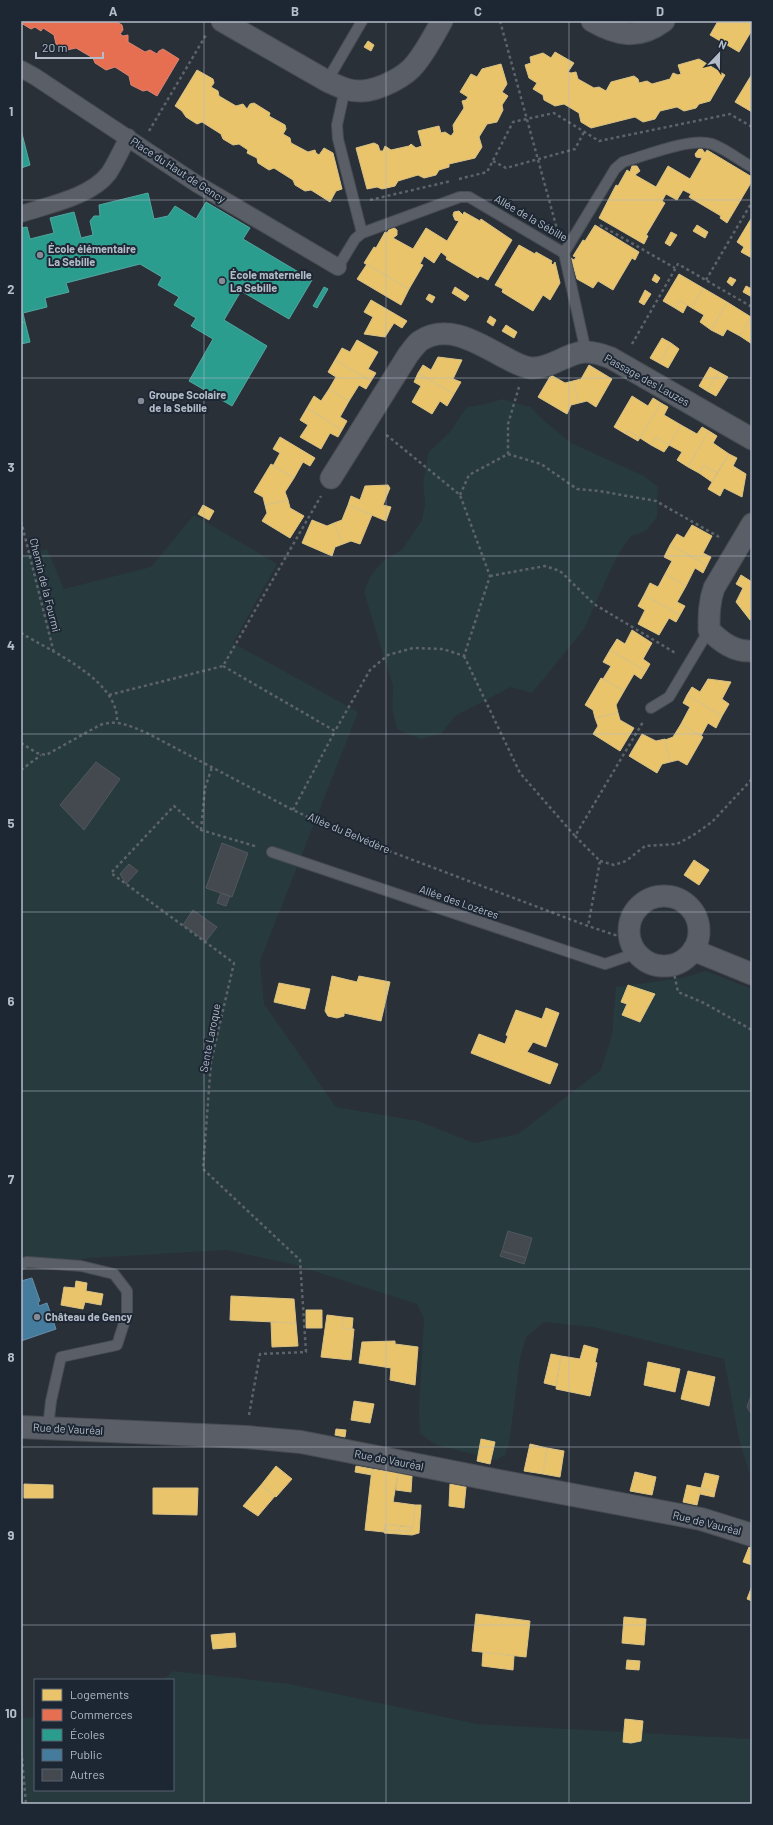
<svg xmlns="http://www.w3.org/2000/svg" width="773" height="1825" font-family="Barlow,sans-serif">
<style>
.green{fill:#273a3e}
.homes{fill:#e9c46a;stroke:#d9c286}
.shops{fill:#e76f51;stroke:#d88675}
.schools{fill:#2a9d8f;stroke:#53a6a0}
.public{fill:#457b9d;stroke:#668eaa}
.building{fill:#444950;stroke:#52575f}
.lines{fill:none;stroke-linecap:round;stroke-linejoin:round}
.service-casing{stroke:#484c53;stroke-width:12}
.pedestrian-casing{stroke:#484c53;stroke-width:18}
.minor-casing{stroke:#484c53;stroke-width:23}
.tertiary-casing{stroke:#484c53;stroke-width:24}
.path{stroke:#5d636a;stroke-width:2.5;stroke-dasharray:3 3;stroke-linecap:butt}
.service{stroke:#5a5e66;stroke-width:10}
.pedestrian{stroke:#5a5e66;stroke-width:16}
.minor{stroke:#5a5e66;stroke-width:21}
.tertiary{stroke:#5a5e66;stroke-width:22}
.grid{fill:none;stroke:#b4bcc9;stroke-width:1;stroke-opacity:0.55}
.poi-dot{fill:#848b96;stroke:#1d2633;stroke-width:1.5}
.labels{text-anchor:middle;stroke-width:4;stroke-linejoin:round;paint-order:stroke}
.street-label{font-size:11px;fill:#b4bcc9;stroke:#1d2633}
.poi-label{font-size:11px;font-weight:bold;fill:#b4bcc9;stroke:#1d2633;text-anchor:start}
.neatline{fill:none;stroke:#b4bcc9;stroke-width:1.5}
.grid-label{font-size:13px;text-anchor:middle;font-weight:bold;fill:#b4bcc9}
</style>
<rect width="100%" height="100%" fill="#2a3038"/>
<path class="green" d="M502,399l28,8 12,12 29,24 73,33 14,11 -1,30 -10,13 -17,7 -14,21 -32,71 -52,64 -21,-6 -56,29 -13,17 -21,6 -24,-10 -5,-21 1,-22 -29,-94 6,-15 12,-15 21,-13 19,-29 3,-16 -2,-19 5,-32 21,-20 18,-26 19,-3z
M194,515l83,49 -44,79 125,69 -98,249 4,43 72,103 82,14 56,22 44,-9 83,-64 11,-35 4,-48 66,-9 24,-7 46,18v493l-13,-43 -15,-80 -132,-32 -48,-5 -18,15 -6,22 -11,85 -4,11 -9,5 -59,-15 -17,-11 -1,-26 5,-89 -7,-15 -125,-40 -66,-14 -137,8 -68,12v-714l26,-7 17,40 87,-22z
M173,1671l117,13 187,40 275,15v65h-731v-86l14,-1v73h138v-110h-10z"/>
<path class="homes" d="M718,21h34v9l-13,22 -29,-17z
M368,41l6,4 -3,6 -7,-4z
M555,52l19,11 -6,9 3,1 5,-1 2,7 16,9 5,-1 7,4 5,-9 23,-6 4,3 1,4 8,-2 5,3 18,-5 3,-6 5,2 3,-1 -3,-9 21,-6 26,16 -15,26 -11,3 -3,4 -12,3 -7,-4 -17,4 -5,8 -12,3 -8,-5 -44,11 -10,-6 -2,-9 -15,-9 -9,2 -11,-6 -1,-5 -10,-6 4,-6 -8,-5 -4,-13 6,-2 -1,-6 13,-4 8,5z
M501,64l6,20 -5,8 6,4 -6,9 1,5 -6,12 -10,2 -8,13 3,10 -7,11 -26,6v3l-10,3 -3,5 -12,3 -6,-3 -20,6 -3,5 -13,3 -5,-2 -10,2 -11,-41 18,-5 4,2 2,6h3l2,-5 6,4 18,-4 2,-2 5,4 6,-2 -4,-15 21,-5 2,7 4,-1 6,4 3,-4 -1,-7 11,-17 -2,-7 4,-1 2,-3 -8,-5 11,-18 6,3 5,-8z
M197,70l16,9 1,4 -3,4 7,4 1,5 17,10 7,-2 4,5 3,-5 4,-1 16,10 -1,3 16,9 1,4 -3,5 7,4 1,5 17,9 7,-2 1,3 3,2 5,-7 9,5 9,36 -6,2 -6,11 -19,-12 -6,1 -10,-6 -2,-5 -19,-12 -5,2 -11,-7 -1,-5 -10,-5 1,-3 -9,-6 -6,1 -10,-6 -2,-5 -19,-12 -5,2 -11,-7 -4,-6 -7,-5z
M752,74v38l-17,-10z
M699,149h3l3,4 2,-3 45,27v4l-25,42 -7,-5 1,-2 -32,-19 2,-3 -8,-4 -6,10 -11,-6 -4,7 3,2 -19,32 2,1 -4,8 -45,-26 17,-33 2,1 9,-16 3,2 2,-6h5l3,5 -5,4 21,12 12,-21 22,13 12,-21 -6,-1 -1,-3z
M459,211l4,4 1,-3 16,9 1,-2 31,21 -24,40 -8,-4 -2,2 -32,-19 1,-2 -6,-5 -7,11 -10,-7 -4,8 3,1 -14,24 -45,-26 10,-16 2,1 9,-16 2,1 3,-5 3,-1 4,3v5l-4,3 20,11 13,-21 21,13 12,-20 -4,-1 -2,-5 1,-3z
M752,217v41l-11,-6 3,-5 -7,-5z
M595,225l44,27 -4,8 -3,-2 -19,32 -15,-9 -5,7 -16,-9 -6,-21 3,2 2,-3 -3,-1 10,-16 2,1z
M697,225l11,7 -3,6 -12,-7z
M671,232l6,3 -7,11 -5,-3z
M519,245l16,9 1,-2 16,9 -1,2 2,2 2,-3 5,21 -10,17 -7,-5 -10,16 -31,-19 1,-3 -8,-4z
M367,264l42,25 -8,16 -44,-26z
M655,274l5,4 -3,5 -5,-3z
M679,274l24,14 -11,20 -13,-8 -4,8 -12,-7z
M730,277l6,3 -4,6 -5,-4z
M746,286l6,3v8l-9,-5z
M455,287l14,9 -4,5 -13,-8z
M703,288l24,14 -16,28 -11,-8 4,-7 -12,-7z
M645,290l6,4 -7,11 -5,-3z
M429,294l6,3 -3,6 -6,-4z
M371,300l36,21 -5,7 -8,-5 -9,14 -21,-3 9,-17 -9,-5z
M679,300l8,5 -4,8 -8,-5z
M727,302l24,15 -11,19 -13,-7 -4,7 -12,-6z
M490,316l6,4 -3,6 -6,-4z
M751,317h1v27l-12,-8z
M506,325l11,7 -3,6 -12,-7z
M662,338l9,5 -12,20 -9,-5z
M357,340l21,12 -10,17 8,4 -5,8 -36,-21 7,-12 8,4z
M671,343l8,6 -11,19 -9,-5z
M438,357l24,3 -9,19 8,3 -7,12 -36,-21 5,-8 8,5z
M335,360l36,21 -5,8 -7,-4 -10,16 -20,-12 7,-12 -8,-5z
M589,365l23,14 -16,28 -9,-6 -8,2 -6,-22 8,-2z
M710,367l9,5 -12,19 -8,-5z
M719,372l9,5 -12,19 -9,-5z
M418,373l36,21 -7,12 -7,-5 -8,13 -20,-12 9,-16 -7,-4z
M551,375l14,8 8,-2 6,22 -8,2 -4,9 -29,-17z
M329,389l20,12 -9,16 7,4 -5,9 -35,-22 7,-12 7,5z
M632,396l16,10 5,-8 8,5 -21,35 -11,-7 -5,2 -10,-6z
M661,403l7,4 -4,8 17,10 -12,20 -13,-8 -5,8 -11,-7z
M307,408l35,22 -4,7 -8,-4 -9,16 -21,-12 8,-12 -8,-5z
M681,425l16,9 5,-7 7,4 -21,36 -11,-7 5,-8 -13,-7z
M629,431l11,7 -2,3 -14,-8z
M709,431l8,5 -4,7 16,11 -12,19 -13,-8 -5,8 -11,-6z
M280,437l35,21 -5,8 -7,-4 -9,16 -21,-12 7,-13 -7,-4z
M656,437l13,8 -5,7 -13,-7z
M729,454l8,4 -4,8 13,8 -4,23 -18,-9 -4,8 -12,-7z
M271,464l23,14 -9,14 3,8 -23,5 -2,-8 -9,-5z
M704,465l13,8 -5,9 -13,-9z
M388,485l2,3 -7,17 8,2 -5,14 -38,-16 3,-9 9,4 5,-14z
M288,500l2,8 14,8 -14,22 -28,-17 5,-8 -2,-8z
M203,505l11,6 -5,9 -11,-6z
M348,505l24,10 -12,29 -9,-3 -8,3 -9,-21 8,-3z
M312,520l15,6 7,-3 9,21 -8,3 -3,9 -30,-13z
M692,525l20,11 -9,17 8,4 -4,8 -37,-20 7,-11 7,4z
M670,545l37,20 -4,8 -8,-5 -9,18 -21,-12 7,-13 -8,-4z
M665,574l21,12 -9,16 8,4 -5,9 -36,-20 6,-12 8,4z
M741,575l11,7v37l-2,1 -14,-18 7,-14 -7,-4z
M644,595l36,20 -4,7 -7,-4 -10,17 -21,-11 7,-14 -7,-4z
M632,630l20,13 -9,16 7,5 -4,7 -36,-21 7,-11 8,5z
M610,650l36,21 -5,8 -7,-5 -10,17 -21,-12 8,-13 -8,-4z
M601,678l23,13 -8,14 2,8 -23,5 -2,-8 -8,-5z
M708,679l23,3 -9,17 7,5 -7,12 -35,-21 5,-8 8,5z
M687,695l35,21 -6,12 -8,-5 -7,13 -20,-12 9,-17 -7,-4z
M618,713l2,7 14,8 -14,23 -27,-17 5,-8 -3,-8z
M681,724l22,13 -16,28 -9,-5 -8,2 -5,-22 8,-3z
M642,734l14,7 9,-2 5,23 -8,2 -5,9 -28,-17z
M694,860l15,10 -10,15 -15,-10z
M332,976l25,6 2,-6 31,6 -9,39 -37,-8v3l-7,2 -9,-2 -3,-5z
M279,983l31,6 -5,20 -31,-7z
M628,985l27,9 -15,28 -18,-7 5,-11 -6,-2z
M546,1008l13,5 -13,34 -13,-5 -6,10 31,12 -8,20 -79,-31 8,-19 26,10 3,-8 -2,-1 10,-25 26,9z
M76,1281l11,2 -1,8 17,3 -2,11 -16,-3 -2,7 -22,-4 3,-18 11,1z
M231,1296l63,3 2,24 -66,-3z
M306,1310h16v18h-16z
M327,1315l16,2 -1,11 12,1 -3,31 -30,-3z
M343,1317l10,1 -1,11 -10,-1z
M271,1322l25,1 2,23 -26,1z
M395,1341v3l23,3 -3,38 -25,-5 1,-12 -32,-5 3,-21z
M584,1345l14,4 -3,13 2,1 -7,33 -34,-7 5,-33 19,3z
M551,1354l10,2 -5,30 -12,-3z
M648,1362l32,7 -5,23 -31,-7z
M688,1371l27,6 -6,29 -28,-7z
M354,1401l20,3 -4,19 -19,-3z
M336,1429l10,1 -1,7 -10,-2z
M481,1439l14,3 -5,22 -13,-3z
M530,1444l17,4 -4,26 -19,-3z
M547,1448l17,3 -4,26 -17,-3z
M276,1466l16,13 -16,18 -15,-12z
M356,1466l16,3v6l-17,-3z
M372,1469l26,4 -5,29 22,3 -2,22 -28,-3 -1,8 -19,-2z
M635,1472l21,5 -4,18 -22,-4z
M398,1473l14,3 -1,16 -15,-2z
M705,1473l14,3 -4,16 -14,-4z
M24,1484l29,1v13h-29z
M450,1484l16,3 -2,21 -15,-2z
M261,1485l14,11 -17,20 -15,-10z
M687,1485l14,3 -4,17 -14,-3z
M153,1488h45l-1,27 -44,-1z
M701,1488l14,4 -1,5 -14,-3z
M415,1505h6l-2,28 -7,2 -28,-2 1,-3 26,1v-4h2z
M385,1524l15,2 -1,5 -14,-1z
M400,1526l11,1v4h-12z
M749,1547l3,1v17l-9,-3z
M752,1586v15l-5,-2z
M476,1614l54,7 -4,36 -54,-6z
M624,1617l22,2 -2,26 -22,-2z
M235,1633l1,14 -23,2 -2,-14z
M483,1652l31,4 -1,14 -31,-4z
M627,1660l13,1 -1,9 -13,-1z
M625,1719l18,2 -2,20 -10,2 -8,-1z"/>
<path class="shops" d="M21,21h94l7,4 1,5 -3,4 3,2 5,-1v7l17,10 5,-2 7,4 2,-3 4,-2 16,10 -22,37 -10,-6 -4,1 -12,-6 -2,-9 -14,-9 -9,3 -11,-7 -2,-5 -17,-10 -9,2 -11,-6 -2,-9 -11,-7 -2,3 -6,-4 -4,2 -10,-6z"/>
<path class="schools" d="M21,130l9,35 -9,3z
M148,193l6,26 14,-3 7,-10 21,13 10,-17 44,26 -7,11 69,41 -23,39 -48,-28 -17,29 43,26 -35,60 -43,-25 24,-42 -22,-13 5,-8 -22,-13 5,-8 -21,-12 4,-8 -22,-13 -74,19 3,9 -24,6 2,9 -24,6 2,9 -4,1v-95l6,-1 3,12 24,-6 -4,-15 24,-6 7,26 12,-3 -3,-14 4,-5h6l-1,-11z
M324,287l4,2 -11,19 -4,-2z
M25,322l5,20 -9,2v-21z"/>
<path class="public" d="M32,1278l8,23 -2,1 1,4 8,-3 9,26 -35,12v-60z"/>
<path class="building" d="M96,762l24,17 -36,51 -24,-25z
M222,843l26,10 -16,44 -26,-9z
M129,864l9,7 -12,13 -6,-10z
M221,893l9,3 -4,10 -9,-3z
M193,910l24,17 -11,14 -23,-16z
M508,1231l24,7 -6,20 -24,-7z
M502,1251l24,7 -2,6 -24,-8z
M752,1393v22l-5,-8z"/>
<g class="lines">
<g class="service-casing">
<path id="service" d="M327,81l35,-60
M345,89l-8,36 1,14 24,94
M564,253l22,99
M338,267l17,-28 7,-6 98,-36h9l95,56 51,-84 8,-7c22,-6 67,-25 89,-18 14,5 27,16 40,23
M651,708l18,-11 40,-67
M272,852l333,112 32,-11
M21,1264l6,-2 54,4 33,8 13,17v23l-10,31 -56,12 -10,44 -3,27"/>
</g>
<g class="pedestrian-casing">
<path id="pedestrian" d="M21,69l13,7 163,108 141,83
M21,214c27,-9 70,-17 88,-41 7,-11 13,-24 19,-36"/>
</g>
<g class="minor-casing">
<path id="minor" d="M222,21l105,60c11,5 22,11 35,10 17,-1 44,-14 54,-28 10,-12 18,-28 26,-42
M592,21c26,15 47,19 72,0
M331,478l77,-123c4,-5 8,-11 12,-14 29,-19 60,4 86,17 7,4 17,9 25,10 17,1 31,-11 47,-15 11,-3 23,1 33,5l141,81
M752,524l-38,64c-5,14 -5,27 -5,42 12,12 25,22 43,21
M629 931a35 35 0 1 1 70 0a35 35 0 1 1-70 0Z
M693,950l59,24"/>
</g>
<g class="tertiary-casing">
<path id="tertiary" d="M21,1427l225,10 55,5 198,39 202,38 51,16"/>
</g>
<path class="path" d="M500,21l57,208
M149,131l57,-96
M493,161l13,7 69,-19 9,-17
M459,179l28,-7 26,-50 41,-9 45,28 131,-27 22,13
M370,200l81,-19
M600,225l75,43
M706,280l46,-78
M632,344l46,-80 74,43
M508,454l33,10 36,25 22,2 57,10 63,36
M460,495l9,-20 39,-21v-30l11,-37
M21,521l33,132
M490,576l55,-10 15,5 34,33 83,50
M21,633c31,19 98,47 96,89
M464,656l56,117 55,63 68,-114
M223,666l112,65 35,-61 18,-15 25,-7 30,1 21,7 26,-80 -30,-81 -76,-62
M109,695l114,-29 98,-170
M21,743l16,10 9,2 54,-30c17,-6 30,1 47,8l146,77 51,24 244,92 27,9 14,1
M21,770l20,-15
M293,810l42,-79
M201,830l4,-42 7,-21
M575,836l25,25 -12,65
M600,861l14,4 12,-4 19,-15 32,-2 15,-8 20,-14 40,-43
M672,964l6,28 26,11 48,27
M249,1415l11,-61 46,-2 -6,-92 -97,-91 8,-107 23,-99 -123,-90 63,-67 27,24 57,17
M21,1746l5,58"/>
<use href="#service" class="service"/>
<use href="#pedestrian" class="pedestrian"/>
<use href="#minor" class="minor"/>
<use href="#tertiary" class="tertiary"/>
</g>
<path class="grid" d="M204,21v1783M386,21v1783M569,21v1783M21,200h731M21,378h731M21,556h731M21,734h731M21,912h731M21,1091h731M21,1269h731M21,1447h731M21,1625h731"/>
<g class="poi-dot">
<circle cx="40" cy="255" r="4"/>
<circle cx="222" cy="281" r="4"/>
<circle cx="141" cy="401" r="4"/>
<circle cx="37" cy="1317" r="4"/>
</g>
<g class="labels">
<g class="street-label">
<text transform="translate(178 170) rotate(33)" y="4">Place du Haut de Gency</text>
<text transform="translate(531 218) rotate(30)" y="4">Allée de la Sébille</text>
<text transform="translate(647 380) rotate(29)" y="4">Passage des Lauzes</text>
<text transform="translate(45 585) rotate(76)" y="4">Chemin de la Fourmi</text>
<text transform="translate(349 833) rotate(23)" y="4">Allée du Belvédère</text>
<text transform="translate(459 902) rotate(19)" y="4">Allée des Lozères</text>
<text transform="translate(210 1038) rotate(-79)" y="4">Sente Laroque</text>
<text transform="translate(68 1429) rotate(3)" y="4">Rue de Vauréal</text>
<text transform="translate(389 1460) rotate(11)" y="4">Rue de Vauréal</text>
<text transform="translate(707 1523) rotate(14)" y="4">Rue de Vauréal</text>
</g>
<g class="poi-label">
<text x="48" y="253">École élémentaire<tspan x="48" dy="13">La Sebille</tspan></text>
<text x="230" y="279">École maternelle<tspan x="230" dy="13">La Sebille</tspan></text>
<text x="149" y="399">Groupe Scolaire<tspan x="149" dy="13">de la Sebille</tspan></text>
<text x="45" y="1321">Château de Gency</text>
</g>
</g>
<rect width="773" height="1825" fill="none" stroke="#1d2633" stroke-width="44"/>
<rect x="34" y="1679" width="140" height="112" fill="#1d2633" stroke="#59626f"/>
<rect x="42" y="1689" width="20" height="12" fill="#e9c46a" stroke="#59626f"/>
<text x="70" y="1699" font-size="12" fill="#b4bcc9">Logements</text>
<rect x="42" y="1709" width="20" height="12" fill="#e76f51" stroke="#59626f"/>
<text x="70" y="1719" font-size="12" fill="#b4bcc9">Commerces</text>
<rect x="42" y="1729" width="20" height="12" fill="#2a9d8f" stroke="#59626f"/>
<text x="70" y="1739" font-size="12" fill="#b4bcc9">Écoles</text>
<rect x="42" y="1749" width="20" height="12" fill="#457b9d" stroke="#59626f"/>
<text x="70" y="1759" font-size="12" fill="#b4bcc9">Public</text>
<rect x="42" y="1769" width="20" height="12" fill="#444950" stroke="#59626f"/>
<text x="70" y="1779" font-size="12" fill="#b4bcc9">Autres</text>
<g transform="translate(719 54) rotate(22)" stroke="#1d2633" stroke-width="3" paint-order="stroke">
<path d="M0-3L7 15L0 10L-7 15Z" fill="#b4bcc9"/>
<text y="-6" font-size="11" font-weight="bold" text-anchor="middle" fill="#b4bcc9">N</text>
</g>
<path d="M36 52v6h67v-6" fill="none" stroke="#b4bcc9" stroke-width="2"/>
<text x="42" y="52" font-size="12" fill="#b4bcc9" stroke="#1d2633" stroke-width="3" paint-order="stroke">20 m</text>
<rect x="22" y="22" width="729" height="1781" class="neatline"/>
<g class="grid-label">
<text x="113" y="16">A</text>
<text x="295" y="16">B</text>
<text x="478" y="16">C</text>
<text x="660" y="16">D</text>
<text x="11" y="116">1</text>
<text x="11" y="294">2</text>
<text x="11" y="472">3</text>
<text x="11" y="650">4</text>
<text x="11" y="828">5</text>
<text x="11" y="1006">6</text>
<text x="11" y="1184">7</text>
<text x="11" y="1362">8</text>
<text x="11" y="1540">9</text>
<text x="11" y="1718">10</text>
</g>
</svg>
